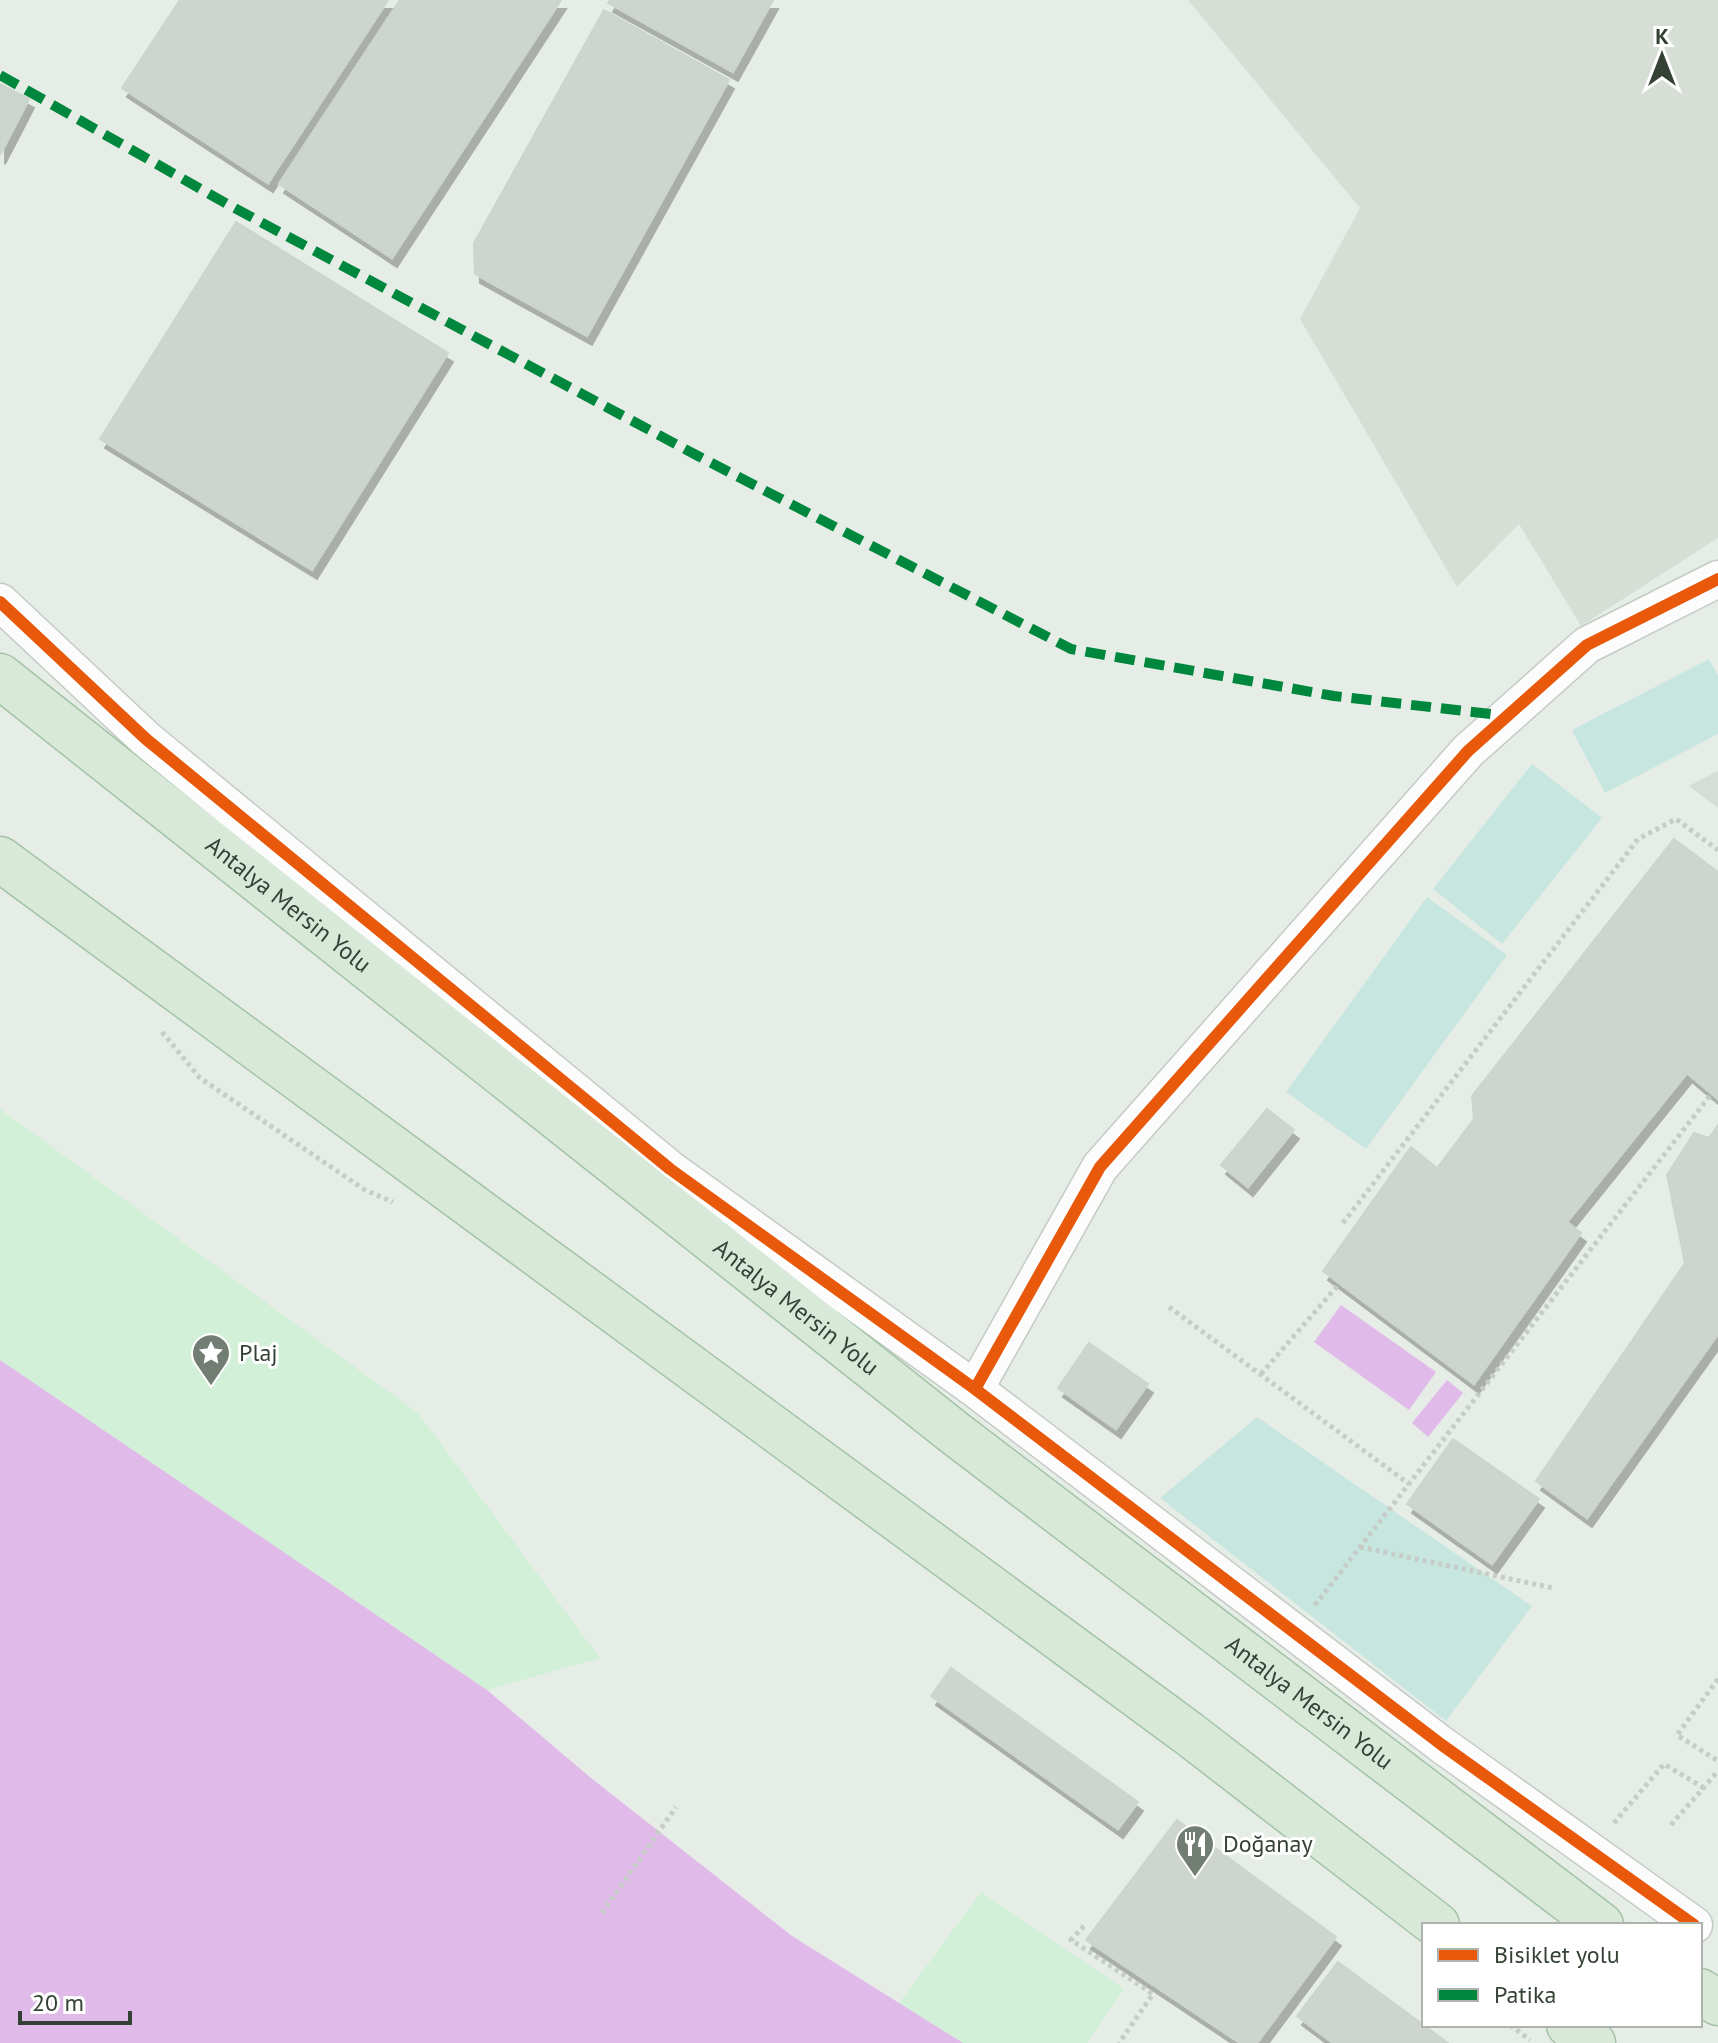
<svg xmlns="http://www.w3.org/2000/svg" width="1718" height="2043" font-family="'PT Sans',sans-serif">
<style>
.industrial{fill:#d6ded6}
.green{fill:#c8e6e0}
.sand{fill:#d2f0d8}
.parking{fill:#d6dcd7}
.water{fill:#e0bae8}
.building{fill:#cdd5ce;stroke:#ccd5cd;stroke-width:2;filter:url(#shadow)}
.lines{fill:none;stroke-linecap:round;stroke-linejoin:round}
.minor-casing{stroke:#c4cbc5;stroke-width:39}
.highway-casing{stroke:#a3c3a6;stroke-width:47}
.path{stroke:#c6ccc6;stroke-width:5;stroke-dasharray:4 4;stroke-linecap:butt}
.minor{stroke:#fbfcfb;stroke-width:36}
.highway{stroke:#d8e9da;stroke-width:44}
.quiet{stroke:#00873e;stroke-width:10;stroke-dasharray:20 10;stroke-linecap:butt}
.cycleway-casing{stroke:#fff;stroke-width:17}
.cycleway{stroke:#e8590c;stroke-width:12}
.labels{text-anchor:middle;stroke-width:6;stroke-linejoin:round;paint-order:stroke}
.street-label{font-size:24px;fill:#344135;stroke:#fff}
.poi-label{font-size:24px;fill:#344135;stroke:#fff;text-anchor:start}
</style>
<defs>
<filter id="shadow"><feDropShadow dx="5" dy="9" stdDeviation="0" flood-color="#0004"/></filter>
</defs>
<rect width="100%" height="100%" fill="#e6ede7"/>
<path class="industrial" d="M1188,0h530v538l-137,88 -62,-102 -62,63 -157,-268 60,-111z"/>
<path class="green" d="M1709,659l9,17v58l-113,59 -33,-63z
M1532,764l70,54 -100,126 -69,-55z
M1427,897l80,58 -141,194 -80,-57z
M1257,1417l275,189 -86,115 -286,-223z"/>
<path class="sand" d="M0,1109l418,304 182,245 -113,32 -487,-330z
M981,1892l143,97 -37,54h-124l-64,-40z"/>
<path class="parking" d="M1718,771v37l-29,-22z"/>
<path class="water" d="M1341,1305l95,67 -27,38 -95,-68z
M0,1360l487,330 104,88 201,158 171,107h-963z
M1447,1380l16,13 -35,44 -16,-14z"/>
<path class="building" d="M180,0h208l-120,183 -146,-95z
M400,0h161l-169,258 -113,-74z
M610,0h163l-40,72 -125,-69z
M604,10l125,70 -142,256 -112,-62 -1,-31z
M0,84l29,15 -29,56z
M236,222l212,131 -136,217 -212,-131z
M1674,839l44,33v227l-31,-26 -120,149 14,11 -107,151 -151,-113 88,-124 26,21 37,-49 -2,-23z
M1267,1109l27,21 -46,57 -27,-22z
M1718,1125v209l-131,184 -51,-37 149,-218 -18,-88 27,-42 15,5z
M1089,1343l59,41 -32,45 -58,-41z
M1453,1439l86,60 -47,65 -85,-60z
M951,1668l187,134 -20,27 -187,-133z
M1177,1820l159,117 -79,106h-17l-154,-103z
M1338,1962l110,81h-115l-36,-27z"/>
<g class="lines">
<g class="minor-casing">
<path id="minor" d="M0,602l146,137 524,430 305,220 467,356 252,180
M975,1389l125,-222 368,-416 119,-106 131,-66"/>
</g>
<g class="highway-casing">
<g id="highway">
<path id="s1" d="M0,676l956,758 645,491"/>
<path d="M0,859l1188,874 249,192"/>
<path d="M1700,1991l18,12"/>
<path d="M1569,2025l24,18"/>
</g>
</g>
<path class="path" d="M162,1032l38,46 165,112 28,12
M1343,1223l295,-384 38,-20 42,31
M1169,1307l240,177
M1261,1374l79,-91
M1360,1547l193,41
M1315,1605l397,-512
M1718,1679l-41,56 41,26
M1614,1823l50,-59 40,24
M1671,1825l47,-54
M602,1913l74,-106
M1084,1926l-13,14 82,54 -34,49
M1510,2025l20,15"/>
<use href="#minor" class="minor"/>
<use href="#highway" class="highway"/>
<path class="quiet" d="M0,75l227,129 471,252 373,193 263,47 174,20"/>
<g class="cycleway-casing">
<path id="cycleway" d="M0,602l146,137 524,430 305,220 467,356 252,180
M975,1389l125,-222 368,-416 119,-106 131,-66"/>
</g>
<use href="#cycleway" class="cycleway"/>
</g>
<defs>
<g id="sight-pin" transform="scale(2)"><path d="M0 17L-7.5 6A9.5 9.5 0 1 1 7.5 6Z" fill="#727d73" stroke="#fff"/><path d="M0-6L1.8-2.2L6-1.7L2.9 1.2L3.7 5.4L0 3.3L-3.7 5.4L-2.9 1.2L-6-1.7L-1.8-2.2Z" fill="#fff"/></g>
<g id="restaurant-pin" transform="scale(2)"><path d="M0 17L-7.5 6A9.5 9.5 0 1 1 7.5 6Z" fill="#727d73" stroke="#fff"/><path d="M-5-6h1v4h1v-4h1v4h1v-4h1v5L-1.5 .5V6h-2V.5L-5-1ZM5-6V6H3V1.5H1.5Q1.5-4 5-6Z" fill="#fff"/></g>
</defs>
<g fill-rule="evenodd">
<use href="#sight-pin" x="211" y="1353"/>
<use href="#restaurant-pin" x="1195" y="1844"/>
</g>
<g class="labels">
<g class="street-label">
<text dy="8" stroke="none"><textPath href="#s1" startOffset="368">Antalya Mersin Yolu</textPath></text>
<text dy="8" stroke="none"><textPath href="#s1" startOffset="1016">Antalya Mersin Yolu</textPath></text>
<text dy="8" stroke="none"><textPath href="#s1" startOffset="1664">Antalya Mersin Yolu</textPath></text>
</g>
<g class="poi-label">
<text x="239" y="1361">Plaj</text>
<text x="1223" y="1852">Doğanay</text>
</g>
</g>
<rect x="1422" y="1923" width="280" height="104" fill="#ffffff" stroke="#aeb3ae" stroke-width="2"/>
<rect x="1438" y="1949" width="40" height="12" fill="#e8590c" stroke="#aeb3ae" stroke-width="2"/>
<text x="1494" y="1963" font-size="24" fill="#344135">Bisiklet yolu</text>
<rect x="1438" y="1989" width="40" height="12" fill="#00873e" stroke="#aeb3ae" stroke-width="2"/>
<text x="1494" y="2003" font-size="24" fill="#344135">Patika</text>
<g transform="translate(1662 56)" stroke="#ffffff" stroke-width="6" paint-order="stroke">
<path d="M0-6L14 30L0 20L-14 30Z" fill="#344135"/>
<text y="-12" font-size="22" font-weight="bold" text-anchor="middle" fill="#344135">K</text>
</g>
<path d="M20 2011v12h110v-12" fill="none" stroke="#344135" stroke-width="4"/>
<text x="32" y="2011" font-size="24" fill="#344135" stroke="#ffffff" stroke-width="6" paint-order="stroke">20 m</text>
</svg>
